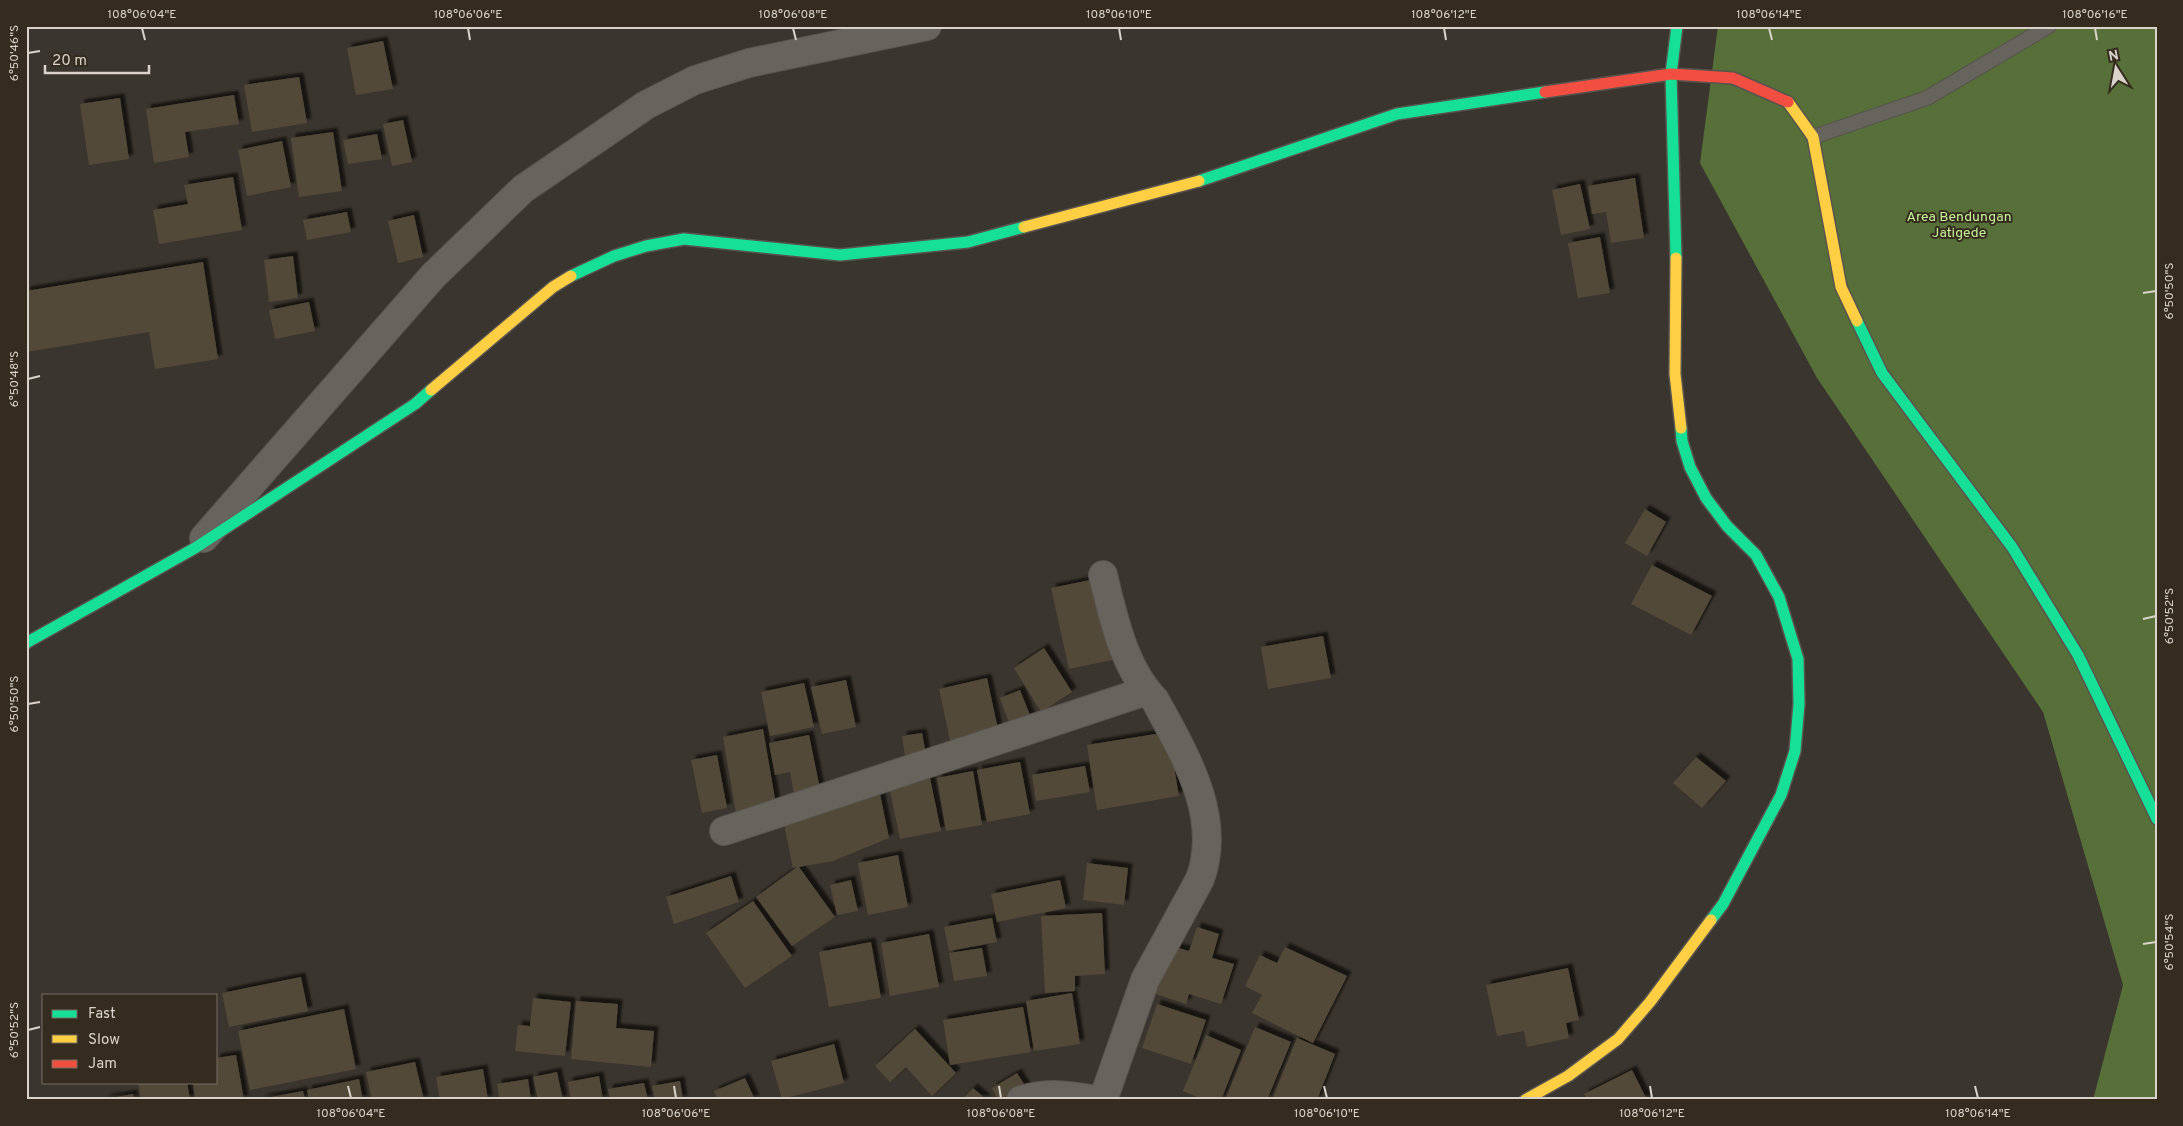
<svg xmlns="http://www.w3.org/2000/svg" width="2183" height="1126" font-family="Overpass,sans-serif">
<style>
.forest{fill:#576f38}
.building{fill:#534939;filter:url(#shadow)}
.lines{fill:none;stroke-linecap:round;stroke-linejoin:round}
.lane-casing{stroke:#58544e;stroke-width:16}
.street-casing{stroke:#58544e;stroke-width:30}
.fast-casing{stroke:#58544e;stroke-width:14}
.slow-casing{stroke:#58544e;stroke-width:14}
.jam-casing{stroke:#58544e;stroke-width:14}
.lane{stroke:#67645e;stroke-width:14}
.street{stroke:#67645e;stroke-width:28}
.fast{stroke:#16e098;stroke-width:11}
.slow{stroke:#ffcf43;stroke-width:11}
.jam{stroke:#f24e42;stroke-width:11}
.ticks{fill:none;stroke:#d9d3cb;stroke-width:2}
.labels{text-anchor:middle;stroke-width:4;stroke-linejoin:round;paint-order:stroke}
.park-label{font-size:14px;fill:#c7f499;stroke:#352c1f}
.neatline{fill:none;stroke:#d9d3cb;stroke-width:2}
.ticks-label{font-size:12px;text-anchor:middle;fill:#d9d3cb}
</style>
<defs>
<filter id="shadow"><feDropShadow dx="4.5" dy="-4.5" stdDeviation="1" flood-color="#0009"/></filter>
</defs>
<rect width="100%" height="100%" fill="#3a352e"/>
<path class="forest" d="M1718,26h439v1074h-64l30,-115 -80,-273 -226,-334 -117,-215z"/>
<path class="building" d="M383,41l10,48 -37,6 -9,-47z
M299,77l8,46 -55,9 -8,-47z
M234,95l5,29 -54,8 4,25 -35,6 -8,-54z
M120,98l9,61 -40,6 -9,-61z
M403,120l9,42 -20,4 -9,-42z
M333,132l9,59 -43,6 -8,-59z
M377,134l5,25 -34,5 -5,-24z
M282,141l9,46 -44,9 -9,-46z
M233,177l9,53 -83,14 -6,-34 35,-6 -4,-19z
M1635,178l9,60 -33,5 -5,-31 -14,2 -4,-28z
M1580,184l10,45 -29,6 -9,-45z
M347,212l4,20 -44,8 -4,-20z
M414,215l9,42 -25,6 -10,-42z
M1600,237l10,56 -32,5 -10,-55z
M293,256l5,42 -29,4 -5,-42z
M203,262l15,97 -63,10 -6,-37 -123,20v-61z
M309,302l6,29 -40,8 -6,-29z
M1645,509l21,13 -19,34 -22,-13z
M1652,565l60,31 -21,39 -60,-31z
M1100,578l17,81 -48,10 -18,-81z
M1323,636l8,42 -63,11 -7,-42z
M1044,648l28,44 -31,20 -27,-44z
M987,678l12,56 -48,11 -12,-56z
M846,680l10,47 -34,7 -11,-47z
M804,683l10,44 -44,9 -9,-44z
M1020,690l13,33 -21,8 -12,-33z
M763,729l13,76 -40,8 -13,-76z
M1168,732l11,64 -82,14 -10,-65z
M922,733l5,27 -21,3 -4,-27z
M809,735l11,54 -26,5 -4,-22 -15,3 -6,-32z
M717,755l10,53 -25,5 -11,-53z
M1696,757l30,24 -24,27 -29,-25z
M1020,762l10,52 -43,8 -10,-52z
M1085,766l5,26 -54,9 -4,-26z
M973,771l9,54 -36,6 -9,-53z
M930,778l11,53 -41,8 -11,-53z
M879,789l10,49 -56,23 -34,6 36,50 -43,29 -36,-49 41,-30 -4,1 -10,-49z
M898,855l10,52 -40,8 -10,-52z
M1087,863l41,5 -4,37 -41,-5z
M731,876l8,26 -65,22 -8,-27z
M851,880l7,31 -21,4 -7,-30z
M1060,880l6,28 -69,14 -6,-28z
M753,901l39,55 -47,32 -39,-55z
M1102,913l3,61 -30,2v15l-30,2 -4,-77z
M992,918l5,24 -48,9 -5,-24z
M1197,927l22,7 -7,24 22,6 -13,40 -32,-10 -3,10 -30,-10 15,-48 18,5z
M929,934l10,53 -49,9 -9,-53z
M871,942l10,56 -52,9 -10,-55z
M1285,947l62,29 -34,67 -61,-30 10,-18 -17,-9 15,-31 17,8z
M982,948l5,28 -33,5 -5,-28z
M1568,968l11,52 -13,3 3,15 -42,9 -3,-16 -27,5 -11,-51z
M301,977l7,34 -79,16 -7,-34z
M1072,993l8,51 -46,7 -8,-50z
M533,998l38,4 -6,54 -50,-5 3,-26 12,1z
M576,1001l42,3 -2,24 38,3 -3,36 -80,-8z
M1157,1004l49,16 -15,44 -49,-16z
M1023,1007l8,45 -81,13 -7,-45z
M344,1009l12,60 -106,21 -12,-59z
M1255,1027l36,15 -24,58h-42z
M915,1029l41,44 -24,23 -26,-29 -16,15 -15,-16z
M1206,1035l35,15 -20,50h-17l-21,-9z
M1297,1038l38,16 -18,46h-45z
M834,1044l10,39 -62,16 -11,-38z
M236,1055l8,45h-49l-2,-18h23v-24z
M415,1062l9,38h-52l-6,-28z
M483,1069l5,31h-48l-4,-23z
M1632,1070l15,30h-60l-3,-6z
M557,1072l6,28h-25l-5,-23z
M1017,1073l12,19 -13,8h-18l-6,-12z
M599,1076l4,24h-32l-3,-18z
M745,1078l10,22h-37l-4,-9z
M359,1079l4,21h-54l-2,-10z
M528,1079l3,21h-31l-3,-16z
M680,1081l3,19h-28l-3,-14z
M138,1082h49l3,18h-49z
M644,1083l4,17h-38l-2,-11z
M973,1088l14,12h-25z
M303,1091l2,9h-44v-1z
M133,1094l1,6h-29v-1z"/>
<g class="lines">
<g class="lane-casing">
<path id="lane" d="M1813,137l114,-39 122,-72"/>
</g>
<g class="street-casing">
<path id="street" d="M204,538l229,-262 90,-87 123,-84 49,-25 54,-17 178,-37
M724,831l422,-140
M1021,1100c29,-8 47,-5 76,0
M1103,1100l42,-120 55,-101c23,-63 -16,-125 -45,-179 -31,-31 -42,-84 -52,-125"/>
</g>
<g class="fast-casing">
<path id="fast" d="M1199,181l198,-67 148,-22
M1676,258l-5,-184 6,-48
M571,276l43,-20 32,-10 38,-7 156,16 128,-13 56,-15
M1857,321l25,52 130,174 66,108 79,164
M1681,428l1,13 8,26 16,31 21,28 29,29 23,42 19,62 1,45 -4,47 -14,44 -58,109 -12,16
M26,643l169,-95 220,-144 16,-14"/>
</g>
<g class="slow-casing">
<path id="slow" d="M1788,102l25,35 28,150 16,34
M1024,227l175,-46
M1676,258l-1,116 6,54
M431,390l122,-103 18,-11
M1525,1100l43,-24 50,-37 32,-37 61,-82"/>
</g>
<g class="jam-casing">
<path id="jam" d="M1545,92l126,-18 62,4 55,24"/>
</g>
<use href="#lane" class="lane"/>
<use href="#street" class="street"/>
<use href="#fast" class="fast"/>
<use href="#slow" class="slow"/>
<use href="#jam" class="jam"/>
</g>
<path class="ticks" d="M142,28l3,12M468,28l2,12M793,28l3,12M1119,28l2,12M1444,28l2,12M1769,28l3,12M2095,28l2,12M28,53l12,-2M2143,293l13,-2M28,379l12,-3M2143,619l13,-3M28,704l12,-2M2143,944l13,-2M28,1030l12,-3M348,1086l3,12M674,1086l2,12M999,1086l2,12M1324,1086l3,12M1650,1086l2,12M1975,1086l3,12"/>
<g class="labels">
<g class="park-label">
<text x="1959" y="221">Area Bendungan<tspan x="1959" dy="16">Jatigede</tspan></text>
</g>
</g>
<rect width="2183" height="1126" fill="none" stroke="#352c1f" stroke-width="55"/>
<rect x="42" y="994" width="175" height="90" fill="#352c1f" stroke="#776f64"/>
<rect x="52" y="1010" width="25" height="8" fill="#16e098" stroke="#776f64"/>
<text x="88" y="1018" font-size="15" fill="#d9d3cb">Fast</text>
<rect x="52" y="1035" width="25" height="8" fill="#ffcf43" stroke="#776f64"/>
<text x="88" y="1044" font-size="15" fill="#d9d3cb">Slow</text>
<rect x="52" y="1060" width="25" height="8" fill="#f24e42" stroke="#776f64"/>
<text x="88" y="1068" font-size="15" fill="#d9d3cb">Jam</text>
<g transform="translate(2116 68) rotate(349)" stroke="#352c1f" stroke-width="4" paint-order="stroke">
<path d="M0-4L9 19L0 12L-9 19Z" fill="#d9d3cb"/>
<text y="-8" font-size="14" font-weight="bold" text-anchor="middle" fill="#d9d3cb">N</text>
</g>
<path d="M45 65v8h104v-8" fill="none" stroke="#d9d3cb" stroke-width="2.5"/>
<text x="52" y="65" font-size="15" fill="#d9d3cb" stroke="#352c1f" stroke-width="4" paint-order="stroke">20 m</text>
<rect x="28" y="28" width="2128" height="1070" class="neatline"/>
<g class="ticks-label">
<text x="142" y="18">108°06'04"E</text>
<text x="468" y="18">108°06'06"E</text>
<text x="793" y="18">108°06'08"E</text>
<text x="1119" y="18">108°06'10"E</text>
<text x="1444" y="18">108°06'12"E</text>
<text x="1769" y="18">108°06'14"E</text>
<text x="2095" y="18">108°06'16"E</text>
<text transform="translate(14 53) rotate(-90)" y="4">6°50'46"S</text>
<text transform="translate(2169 291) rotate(-90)" y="4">6°50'50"S</text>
<text transform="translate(14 379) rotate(-90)" y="4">6°50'48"S</text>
<text transform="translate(2169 616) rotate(-90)" y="4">6°50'52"S</text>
<text transform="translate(14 704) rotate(-90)" y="4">6°50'50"S</text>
<text transform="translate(2169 942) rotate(-90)" y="4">6°50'54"S</text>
<text transform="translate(14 1030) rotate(-90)" y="4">6°50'52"S</text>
<text x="351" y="1117">108°06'04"E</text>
<text x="676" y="1117">108°06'06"E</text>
<text x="1001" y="1117">108°06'08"E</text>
<text x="1327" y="1117">108°06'10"E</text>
<text x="1652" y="1117">108°06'12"E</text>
<text x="1978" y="1117">108°06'14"E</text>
</g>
</svg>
